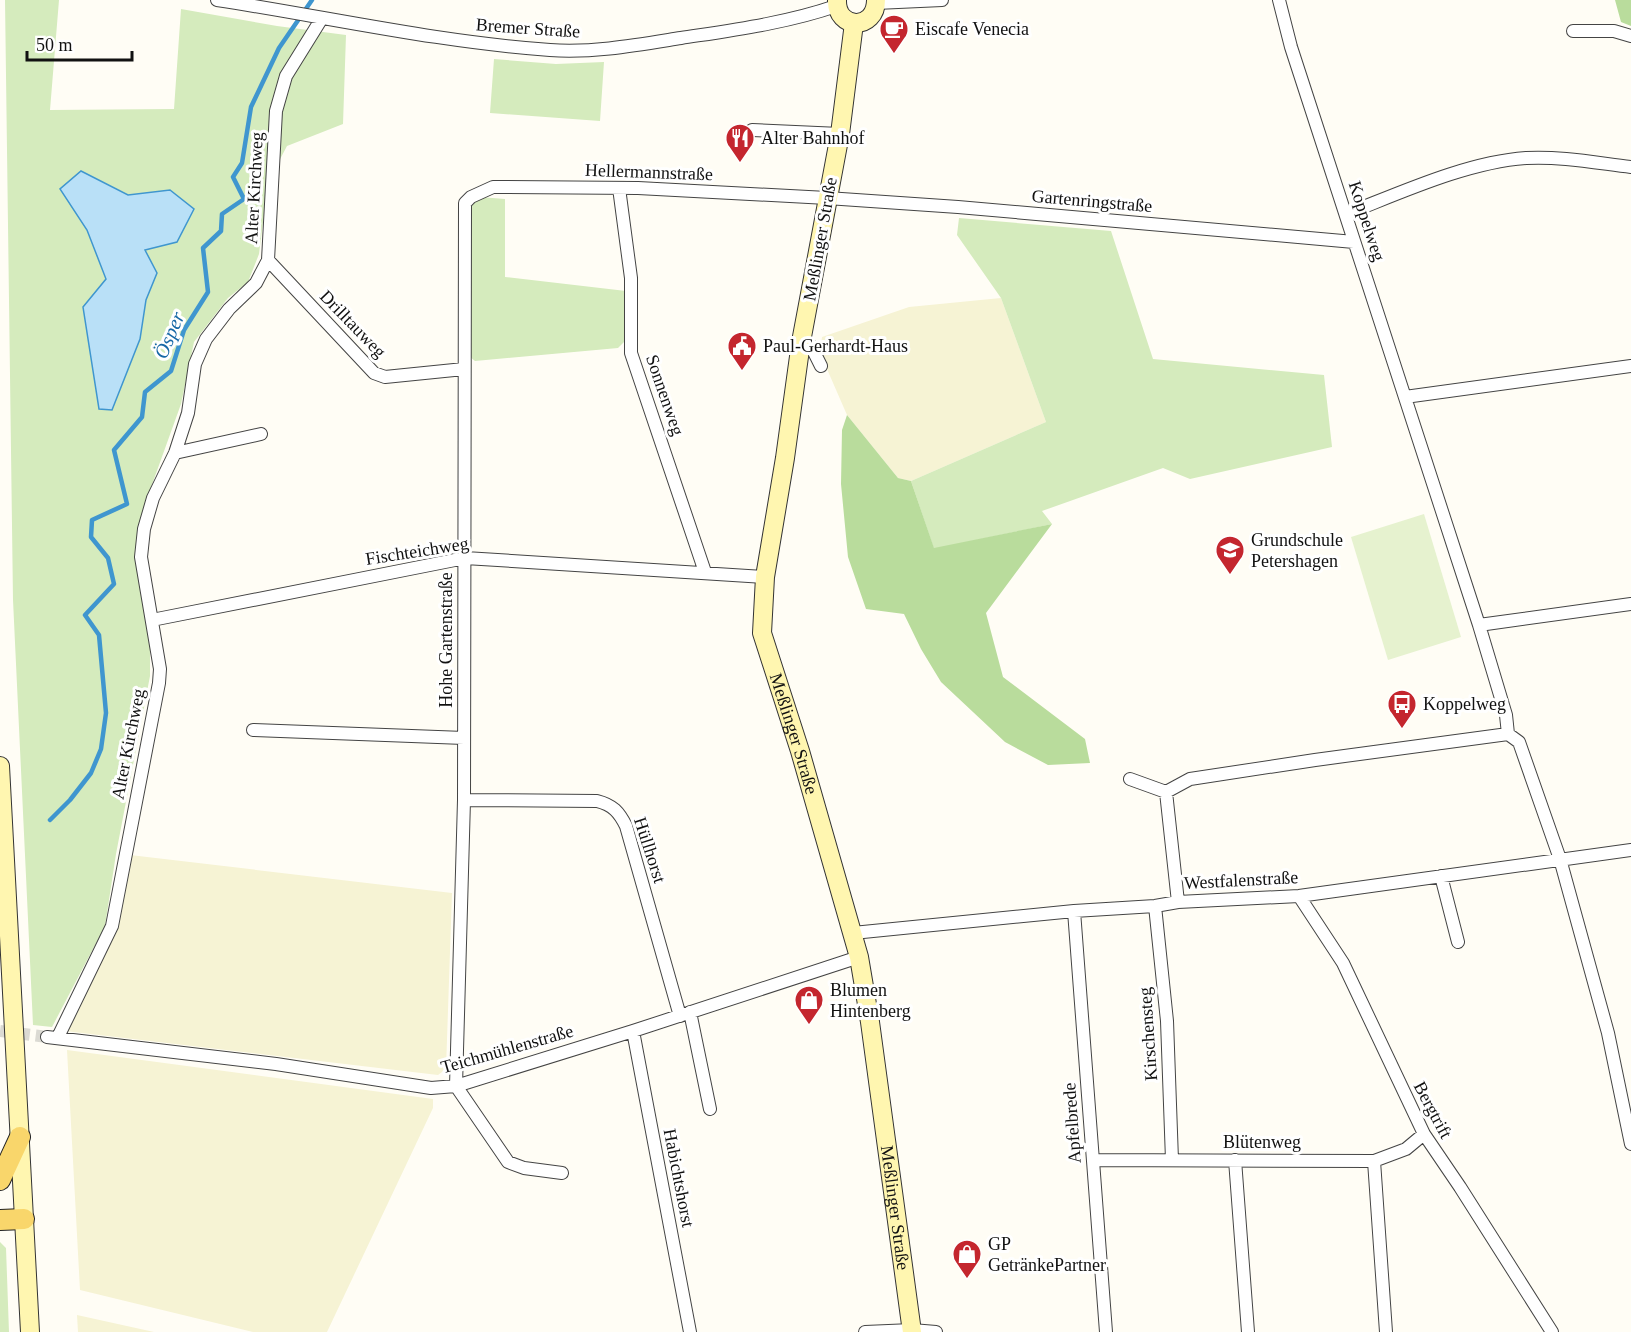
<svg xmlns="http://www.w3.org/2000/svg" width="1631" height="1332" font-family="Georgia,serif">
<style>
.farmland{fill:#f6f3d4}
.green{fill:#d5ebbd}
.forest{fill:#b9dc9c}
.pitch{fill:#e6f2cf}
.water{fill:#b9e0f7;stroke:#3f96cf;stroke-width:1.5}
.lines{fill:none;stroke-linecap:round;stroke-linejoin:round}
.stream{stroke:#3f96cf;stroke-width:4.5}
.street-tunnel{stroke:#dbdad3;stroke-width:12;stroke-dasharray:12 6;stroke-linecap:butt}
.street-casing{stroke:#444;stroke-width:14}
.secondary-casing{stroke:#333;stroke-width:20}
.primary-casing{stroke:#222;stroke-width:22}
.street{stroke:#fff;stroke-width:12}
.secondary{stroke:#fff6b0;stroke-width:18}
.primary{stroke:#f9d66b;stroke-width:20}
.labels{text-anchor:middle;stroke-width:6;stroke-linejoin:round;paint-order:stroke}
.street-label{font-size:18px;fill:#111;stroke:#fff}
.poi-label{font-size:18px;fill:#111;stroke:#fff;text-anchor:start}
.water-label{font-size:20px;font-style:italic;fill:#1768a6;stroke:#fff}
</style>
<rect width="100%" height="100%" fill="#fffdf5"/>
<path class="farmland" d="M1001,298l45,124 -135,59 -13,-3 -51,-63 -27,-62 2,-16 87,-30z
M130,855l322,38 -6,176 -8,6 -373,-44 52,-108z
M67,1050l366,49v9l-106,224h-74l-173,-42z
M77,1315l77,17h-76z"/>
<path class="green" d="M5,0h54l-9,110 124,-1 7,-100 96,17 69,9 -3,89 -56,22 -19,36 -9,72 -11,28 -20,16 -34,44 -13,62 -36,100 -9,54 14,88v30l-34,178 -11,72 -53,101 -19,-2 -20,-425z
M494,59l62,5 48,-2 -4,59 -110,-8z
M480,197l25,2v78l121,14v49l-8,8 -143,13 -5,-4 1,-151z
M959,218l152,13 42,128 171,16 8,72 -142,32 -27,-11 -121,43 10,13 -118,25 -23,-68 135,-59 -45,-124 -44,-63z
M0,1242l6,6 3,84h-9z"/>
<path class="forest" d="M1615,0h16v26l-10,-4z
M847,415l51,63 13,3 23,67 118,-24 -66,89 17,64 82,62 5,24 -42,2 -43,-23 -64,-60 -20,-33 -17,-35 -38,-5 -18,-52 -7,-73 1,-54z"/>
<path class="pitch" d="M1424,514l37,123 -73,23 -37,-123z"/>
<path class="water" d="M81,171l47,24 42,-5 24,19 -17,33 -32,8 12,23 -11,27 -6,39 -28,71 -13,-1 -16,-102 23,-28 -19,-49 -27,-41z"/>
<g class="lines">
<path class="stream" d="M50,820l20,-20 21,-27 10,-24 5,-36 -7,-78 -14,-20 29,-31 -6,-26 -17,-21 1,-17 35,-16 -13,-54 28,-33 3,-25 26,-21 13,-41 24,-38 -5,-44 18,-17 1,-17 22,-15 -11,-22 9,-14 9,-56 28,-59 33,-48"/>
<path class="street-tunnel" d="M0,1031l47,6"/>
<g class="street-casing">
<path id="street" d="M217,0c111,17 220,42 333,50 44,3 87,-5 131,-12 52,-8 106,-15 155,-32
M1279,0l12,47 188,578 27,90 2,19 11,8 41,117 48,174 23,111
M876,3l66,-3
M1573,31h41l17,5
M752,130l88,4
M619,188l12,90v75l74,219
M1346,214c54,-21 121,-52 180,-56 34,-2 71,5 105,9
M268,260l106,113 11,4 79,-8
M801,342l10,4 10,20
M1405,397l226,-31
M175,453l86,-19
M152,620l313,-62 300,19
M1479,625l152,-21
M253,730l211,8
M1130,779l36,13 24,-13 125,-19 193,-26
M1166,792l12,110
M464,800l133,1c16,4 22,11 29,25l54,190
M1441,876l17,66
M1299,896l44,67 81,171 36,53 92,145
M1155,906l12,115 5,139
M1074,911l32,421
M853,933l221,-22 81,-5 23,-4 121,-6 332,-46
M690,1012l20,97
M633,1031l57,301
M47,1037l229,27 155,24 25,-2 177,-55 226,-74
M58,1037l54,-111 47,-243 1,-14 -19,-112 3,-28 9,-31 22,-45 13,-40 7,-49 11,-25 23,-30 27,-26 12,-23 8,-149 10,-35 36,-58
M456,1086l8,-286 1,-597 6,-6 22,-10 145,1 189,10 131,9 396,35
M456,1086l52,76 16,6 38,5
M1093,1160l281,1 32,-12 18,-15
M1235,1160l13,172
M1374,1161l12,171
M865,1332l47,-2 24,2"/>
</g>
<g class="secondary-casing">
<g id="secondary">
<path d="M837,0c-1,30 39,31 39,0"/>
<path id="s1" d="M854,23l-14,111 -39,208 -16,116 -20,119 -3,56 38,118 59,206 11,65 42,310"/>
<path d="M0,766l30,566"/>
</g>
</g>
<g class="primary-casing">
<path id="primary" d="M0,1180l20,-43
M0,1220l24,-1"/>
</g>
<use href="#street" class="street"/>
<use href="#secondary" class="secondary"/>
<use href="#primary" class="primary"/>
</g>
<defs>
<g id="cafe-pin" transform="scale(1.5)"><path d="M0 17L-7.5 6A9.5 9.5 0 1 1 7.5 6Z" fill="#c4262e" stroke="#fff"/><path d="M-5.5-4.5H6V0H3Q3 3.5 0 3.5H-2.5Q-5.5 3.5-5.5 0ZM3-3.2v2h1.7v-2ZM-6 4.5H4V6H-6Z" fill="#fff"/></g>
<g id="restaurant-pin" transform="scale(1.5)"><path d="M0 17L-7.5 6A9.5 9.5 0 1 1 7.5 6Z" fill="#c4262e" stroke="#fff"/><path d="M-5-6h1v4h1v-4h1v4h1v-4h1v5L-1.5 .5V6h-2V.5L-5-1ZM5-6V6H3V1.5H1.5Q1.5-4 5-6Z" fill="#fff"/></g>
<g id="civic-pin" transform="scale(1.5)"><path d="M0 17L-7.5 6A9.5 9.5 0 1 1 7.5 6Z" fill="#c4262e" stroke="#fff"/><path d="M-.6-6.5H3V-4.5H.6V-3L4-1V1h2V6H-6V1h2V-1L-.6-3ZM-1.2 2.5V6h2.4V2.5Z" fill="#fff"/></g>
<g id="school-pin" transform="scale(1.5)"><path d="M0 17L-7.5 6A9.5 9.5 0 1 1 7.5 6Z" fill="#c4262e" stroke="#fff"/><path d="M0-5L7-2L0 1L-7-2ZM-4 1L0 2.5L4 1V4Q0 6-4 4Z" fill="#fff"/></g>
<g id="bus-pin" transform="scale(1.5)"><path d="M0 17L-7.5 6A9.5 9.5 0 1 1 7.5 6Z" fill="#c4262e" stroke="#fff"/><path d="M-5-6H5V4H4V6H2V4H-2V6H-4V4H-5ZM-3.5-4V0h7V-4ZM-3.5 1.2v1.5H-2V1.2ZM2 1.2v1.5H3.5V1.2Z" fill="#fff"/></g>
<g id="shop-pin" transform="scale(1.5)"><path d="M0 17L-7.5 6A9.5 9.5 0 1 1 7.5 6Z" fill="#c4262e" stroke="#fff"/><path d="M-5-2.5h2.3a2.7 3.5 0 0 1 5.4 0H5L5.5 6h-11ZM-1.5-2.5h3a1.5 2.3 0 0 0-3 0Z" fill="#fff"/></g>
</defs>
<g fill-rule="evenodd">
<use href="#cafe-pin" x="894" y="29"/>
<use href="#restaurant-pin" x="740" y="138"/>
<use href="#civic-pin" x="742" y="346"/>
<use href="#school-pin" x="1230" y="550"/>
<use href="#bus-pin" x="1402" y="704"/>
<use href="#shop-pin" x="809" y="1000"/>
<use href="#shop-pin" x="967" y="1254"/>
</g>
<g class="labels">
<g class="street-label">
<text transform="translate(528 28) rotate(4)" y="6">Bremer Straße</text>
<text transform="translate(649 172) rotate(2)" y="6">Hellermannstraße</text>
<text transform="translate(254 188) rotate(-87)" y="6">Alter Kirchweg</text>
<text transform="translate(1092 201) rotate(5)" y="6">Gartenringstraße</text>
<text transform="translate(1367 221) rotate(72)" y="6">Koppelweg</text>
<text transform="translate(820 239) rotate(-80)" y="6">Meßlinger Straße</text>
<text transform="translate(353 324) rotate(46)" y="6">Drilltauweg</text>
<text transform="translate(665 395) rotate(71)" y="6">Sonnenweg</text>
<text transform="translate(417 551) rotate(-9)" y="6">Fischteichweg</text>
<text transform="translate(446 640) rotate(-90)" y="6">Hohe Gartenstraße</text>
<text dy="6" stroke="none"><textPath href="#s1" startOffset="723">Meßlinger Straße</textPath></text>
<text transform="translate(128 744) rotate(-79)" y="6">Alter Kirchweg</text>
<text transform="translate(650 850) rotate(72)" y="6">Hüllhorst</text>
<text transform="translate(1241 880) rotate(-3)" y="6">Westfalenstraße</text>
<text transform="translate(1148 1034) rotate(-94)" y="6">Kirschensteg</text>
<text transform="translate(507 1049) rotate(-16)" y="6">Teichmühlenstraße</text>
<text transform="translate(1433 1110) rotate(62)" y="6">Bergtrift</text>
<text transform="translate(1072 1123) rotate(-94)" y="6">Apfelbrede</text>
<text x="1262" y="1148">Blütenweg</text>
<text transform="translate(679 1178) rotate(79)" y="6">Habichtshorst</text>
<text dy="6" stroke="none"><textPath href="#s1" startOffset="1209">Meßlinger Straße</textPath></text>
</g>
<g class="poi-label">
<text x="915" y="35">Eiscafe Venecia</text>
<text x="761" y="144">Alter Bahnhof</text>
<text x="763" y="352">Paul-Gerhardt-Haus</text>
<text x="1251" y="546">Grundschule<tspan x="1251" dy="21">Petershagen</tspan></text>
<text x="1423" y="710">Koppelweg</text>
<text x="830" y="996">Blumen<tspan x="830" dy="21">Hintenberg</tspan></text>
<text x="988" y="1250">GP<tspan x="988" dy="21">GetränkePartner</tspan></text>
</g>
<g class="water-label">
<text transform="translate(169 335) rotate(-67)" y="7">Ösper</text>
</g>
</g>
<path d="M27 51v9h105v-9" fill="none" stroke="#111111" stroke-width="3"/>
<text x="36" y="51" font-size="18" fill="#111111" stroke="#ffffff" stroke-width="4.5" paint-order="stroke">50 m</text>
</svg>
